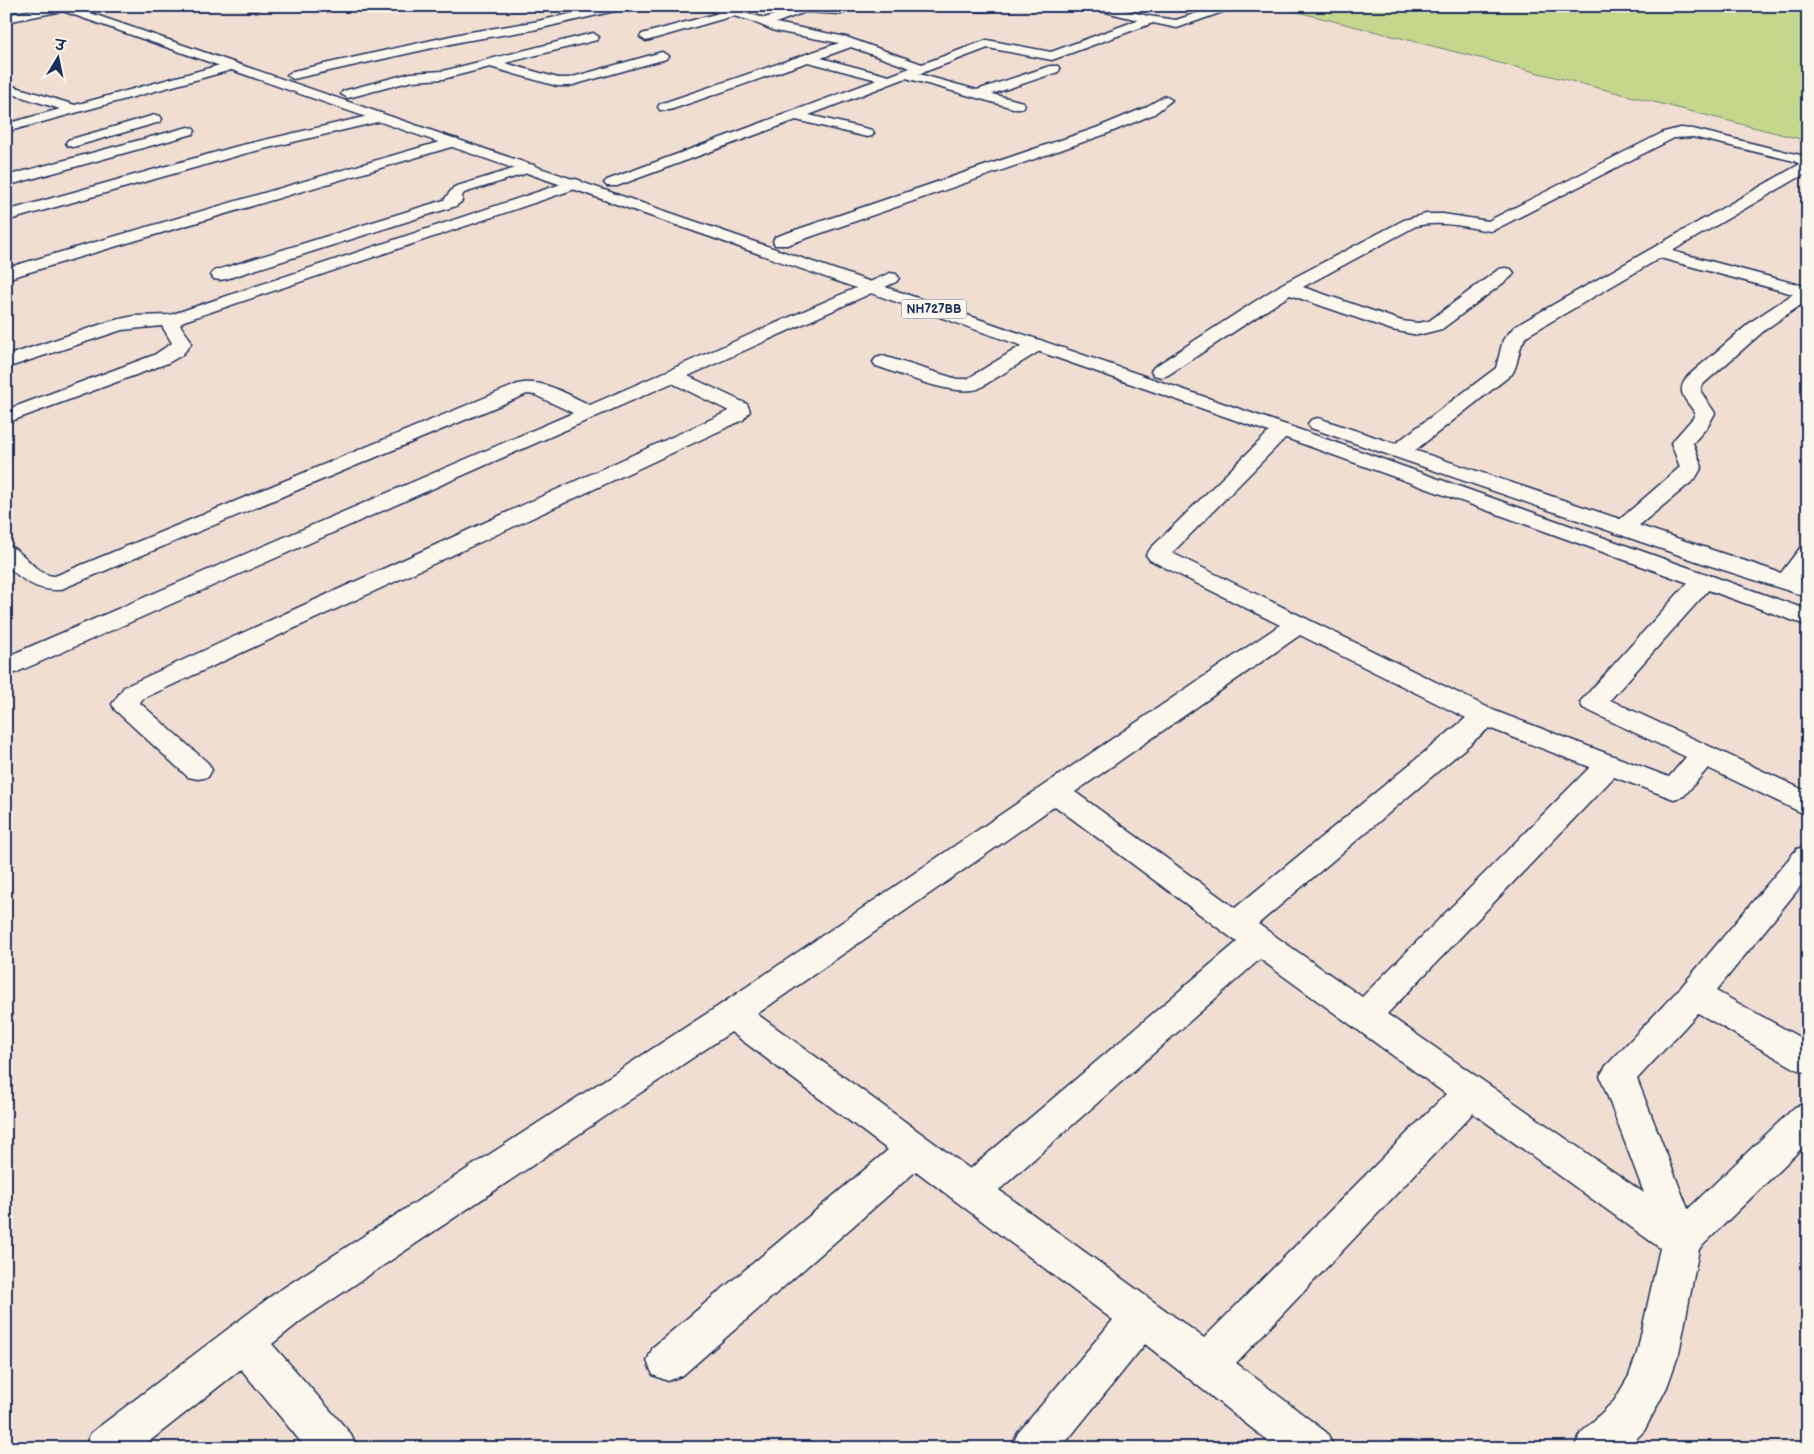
<svg xmlns="http://www.w3.org/2000/svg" width="1814" height="1454" font-family="'Balsamiq Sans','Playpen Sans Deva',sans-serif">
<style>
.green{fill:#c5d78c;stroke:#708375}
.lines{fill:none;stroke-linecap:round;stroke-linejoin:round}
.minor-casing{stroke:#1b2f5e;stroke-width:3}
.highway-casing{stroke:#1b2f5e;stroke-width:3}
.minor{fill:#fbf7ec;fill-rule:evenodd}
.highway{fill:#fbf7ec;fill-rule:evenodd}
.labels{text-anchor:middle;stroke-width:4;stroke-linejoin:round;paint-order:stroke}
.shield{fill:#fbf7ec;stroke:#5e6b89;stroke-width:1}
.shield-label{font-size:12px;font-weight:bold;fill:#1b2f5e}
</style>
<rect width="100%" height="100%" fill="#f1ded2"/>
<filter id="ink" filterUnits="userSpaceOnUse"><feTurbulence type="fractalNoise" baseFrequency=".02" numOctaves="2"/><feDisplacementMap in="SourceGraphic" scale="10" xChannelSelector="R" yChannelSelector="G"/><feConvolveMatrix kernelMatrix="1 2 1 2 8 2 1 2 1" color-interpolation-filters="sRGB"/></filter>
<g filter="url(#ink)">
<path class="green" d="M1274,6h534v135z"/>
<g class="lines">
<g class="minor-casing">
<path id="minor" d="M54,6h13l2,2 -6,3 -57,11v-7z
M249,6h16l-8,4h-8z
M607,6h21l-5,3 -90,21 -69,11 -171,38 -6,-4 6,-4 171,-38 69,-11z
M695,6h22l48,12 36,-12h61l-21,8 -36,-2 -29,11 70,14 76,27 65,-24 64,12 87,-32 -48,-12 -1,-2h20l39,10 28,4 42,-14h17l-1,2 -57,20 -24,-5 -101,37 -64,-12 -69,26 58,16 73,-24h8l2,3 -2,3 -66,22 31,8 2,3 -2,3h-10l-107,-30 -97,37 63,15 2,3 -2,3 -5,1 -71,-17 -179,66h-10l-3,-3 3,-3 270,-100 -69,-18 -138,48h-10l-2,-3 2,-3 179,-61 -64,-12 -26,-11 -16,-4 -87,25 -6,-4 2,-3 77,-21 -23,-5zM851,47l59,21 -21,8 -68,-18z
M967,6h34c-8,7 -26,7 -34,0z
M593,33l6,4 -2,3 -92,23 53,15h11l93,-26 6,4 -2,3 -97,27h-12l-67,-19 -47,12 -31,2 -64,17 -7,-4 2,-3 68,-18 32,-2z
M231,62l6,4 -2,3 -229,63v-8l54,-15 -54,-17v-8l69,21z
M1165,96l7,4 -18,14 -48,20 -319,111h-12l-2,-4 2,-4 321,-109 48,-20z
M381,113l7,4 -2,3 -139,33 -241,68v-10l232,-65z
M155,115l5,1 2,3 -2,3 -87,25 -5,-1 -2,-3 2,-3z
M188,127l5,1 2,3 -2,3 -187,52v-10z
M1680,128l13,1 115,28v15l-136,79 136,36v13l-42,29 -65,57v6l14,21 -7,13 -15,17 9,24 -7,12 -65,54 -8,2 -8,-2 -4,-5 70,-61 -9,-24 22,-25 2,-5c-10,-15 -20,-21 -7,-37l64,-55 41,-27 -133,-36 -132,77c-11,11 -8,27 -16,39l-104,82 -8,1 -8,-1 -3,-5 3,-5 104,-78 7,-28 11,-13 286,-163 -6,-3 -101,-24 -19,1 -178,91 -6,2c-24,-4 -50,-11 -74,-5l-113,61 99,34 16,2 11,-2 70,-52 6,-1 6,1 3,4 -3,4 -69,52 -24,6 -26,-5 -102,-35 -122,80 -7,2 -7,-2 -3,-4 3,-4 128,-83 122,-64 22,-6h17l45,7 176,-89z
M453,138l5,1 2,3 -2,3 -452,134v-11z
M529,164l5,1 2,3 -2,3 -70,22 -2,3v5l-6,5 -230,73 -6,1 -6,-1 -3,-4 3,-4 230,-71 10,-13z
M576,179l5,2 3,3 -3,3 -397,134 -4,4 10,14 1,5 -9,11 -14,8 -162,60v-13l148,-55 18,-12 -10,-17 -40,4 -116,38v-12l105,-35 23,-5 36,-1z
M890,273l6,1 3,4 -3,4 -208,94 59,28 3,7 -7,9 -601,279 -2,4 68,60 4,7 -4,7 -10,2 -10,-2 -73,-67 -3,-6 12,-17 605,-276 -57,-28 -657,290 -9,2v-18l567,-244 -38,-18 -8,-1 -468,196c-22,1 -37,-10 -53,-25v-20c19,5 29,31 49,31l463,-192c25,-6 50,11 72,21z
M1036,339l7,2 2,4 -2,4 -65,40c-27,7 -74,-14 -102,-23l-3,-4 3,-4 7,-2 74,23h10l62,-38z
M1282,424l7,2 3,4 -3,4 -117,119 323,158 174,66 17,-20 -103,-49 -3,-6 113,-125 9,-2 9,2 3,5 -3,5 -101,113 198,92v22l-10,-3 -90,-43 -24,28 -10,3 -60,-22 -227,237 257,179 -44,-117 6,-10 76,-80 115,-137 11,-4v32l-92,114 92,51v31l-12,-4 -98,-56 -61,66 51,130 107,-102 13,-4v39l-109,107 -20,104 -12,34 -23,44 -17,17h-53l7,-15 33,-32 15,-25 8,-23 23,-105 -187,-135 -237,250 91,70 7,15h-57l-132,-104 -84,104h-50l7,-15 95,-113 -197,-149 -233,204 -15,6 -15,-6 -6,-14 6,-14 235,-197 -157,-118 -429,288 -30,24 78,89 7,15h-51l-65,-79 -100,79h-57l7,-15 183,-139 446,-289 560,-380 -130,-65 -4,-5 5,-7 124,-122zM1300,635l166,83 -231,190 -160,-116zM1489,728l101,39 -228,230 -104,-73zM1055,806l182,136 -267,227 -213,-155zM1260,959l186,135 -242,244 -205,-148z
M1808,546v24l-13,17 -9,2 -9,-2 -3,-5 26,-34z"/>
</g>
<g class="highway-casing">
<path id="highway" d="M53,6h17l1219,420 519,184v16l-533,-192 -1221,-426z
M1318,418l490,164v15l-100,-32 -397,-137 -3,-4 3,-4z"/>
</g>
<use href="#minor" class="minor"/>
<use href="#highway" class="highway"/>
</g>
</g>
<g class="labels">
<rect class="shield" x="901.5" y="299.5" width="65" height="19" rx="4"/>
<g class="shield-label">
<text x="934" y="313">NH727BB</text>
</g>
</g>
<rect width="1814" height="1454" fill="none" stroke="#fbf7ec" stroke-width="25"/>
<rect x="12" y="12" width="1789" height="1429" fill="none" stroke="#1b2f5e" stroke-width="2" filter="url(#ink)"/>
<g transform="translate(58 58) rotate(10)" stroke="#fbf7ec" stroke-width="4" paint-order="stroke">
<path d="M0-4L9 19L0 12L-9 19Z" fill="#1b2f5e"/>
<text y="-8" font-size="14" font-weight="bold" text-anchor="middle" fill="#1b2f5e">उ</text>
</g>
</svg>
